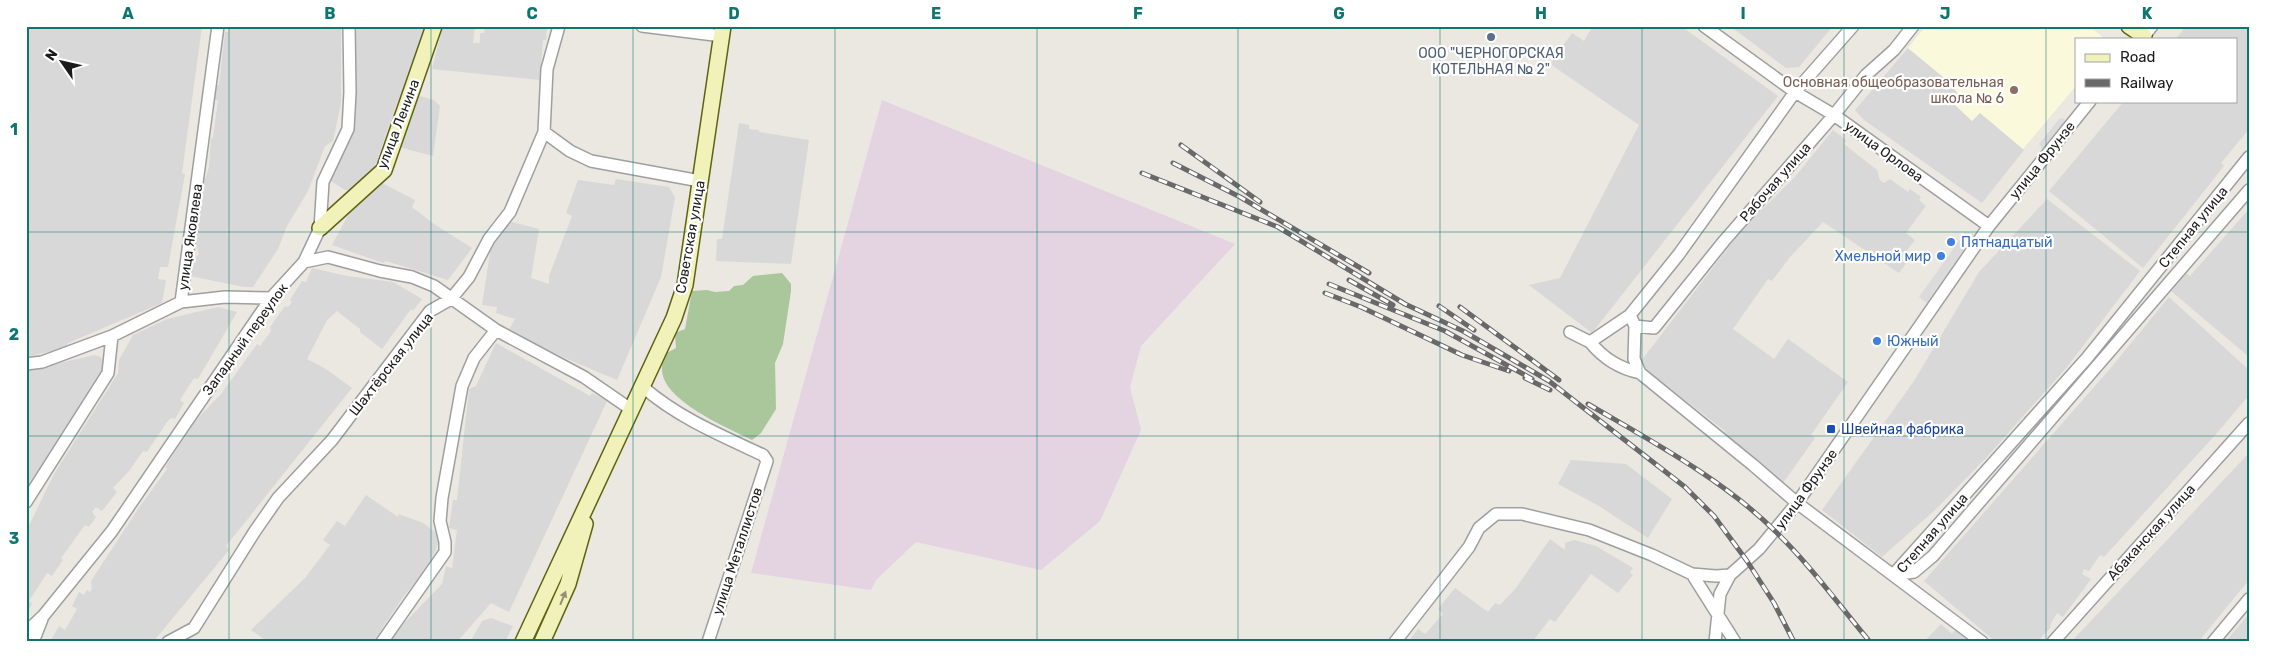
<svg xmlns="http://www.w3.org/2000/svg" width="2275" height="668" font-family="Rubik,sans-serif">
<style>
.residential{fill:#d9d8d8}
.industrial{fill:#e4d4e2}
.education{fill:#faf9db}
.forest{fill:#aac69b}
.parking{fill:#dbdbdb}
.lines{fill:none;stroke-linecap:round;stroke-linejoin:round}
.street-casing{stroke:#9f9f9f;stroke-width:14}
.secondary-casing{stroke:#5f6311;stroke-width:18}
.street{stroke:#fff;stroke-width:11}
.secondary{stroke:#f1f1ba;stroke-width:15}
.rail-casing{stroke:#696969;stroke-width:5}
.rail{stroke:#fff;stroke-width:3;stroke-dasharray:9;stroke-linecap:butt}
.oneway{fill:#919172}
.grid{fill:none;stroke:#0f766e;stroke-width:1;stroke-opacity:0.55}
.service-dot{fill:#5c6f8a;stroke:#fff;stroke-width:2}
.education-dot{fill:#8d6e63;stroke:#fff;stroke-width:2}
.shop-dot{fill:#3f7fe0;stroke:#fff;stroke-width:2}
.transit-dot{fill:#1a4fb4;stroke:#fff;stroke-width:2}
.labels{text-anchor:middle;stroke-width:4.5;stroke-linejoin:round;paint-order:stroke}
.service-label{font-size:14px;fill:#4e5e75;stroke:#fff}
.education-label{font-size:14px;fill:#785e54;stroke:#fff;text-anchor:end}
.street-label{font-size:14px;fill:#1b1b1b;stroke:#fff}
.shop-label{font-size:14px;fill:#366cbe;stroke:#fff;text-anchor:start}
.transit-label{font-size:14px;fill:#164399;stroke:#fff;text-anchor:start}
.neatline{fill:none;stroke:#0f766e;stroke-width:2}
.grid-label{font-size:16px;text-anchor:middle;font-weight:bold;fill:#0f766e}
</style>
<rect width="100%" height="100%" fill="#ebe7e1"/>
<path class="residential" d="M26,26h176l-20,147 3,1 -17,93h-8l-2,12 8,1 -4,23 -94,40 -3,5 -39,9z
M228,26h113v77l-8,38 -8,5 -17,45 -21,35 -9,23 -25,38h-9l-54,-11 3,-16 6,-6 -4,-13 5,-46 9,-28 2,-29h2l5,-38h-4l2,-15h3l6,-53h3z
M353,26h72l-14,48 -14,29 -23,66 -19,21h-10l-14,-9v-8l15,-26 5,-19z
M443,26h32l-2,17h7v-10h4l1,-7h62l-1,14h-3l-3,40 -108,-11z
M1593,26h88l97,70 -186,237 -63,-48 31,-7 79,-153 -89,-61 22,-31 12,8z
M1730,26h103l-34,41 -13,1z
M2186,26h63v103l-28,34 3,3 -81,102 -94,-77 75,-90h112v-62h-60z
M1908,48l40,33 12,14 -7,8 19,18 8,-9 44,38 -42,53 -118,-83 -9,-10z
M416,95l18,5 6,6 -7,50 -34,-9z
M739,123l10,2v4l10,1v2l50,8 -18,124 -75,-3 1,-22h5z
M1833,130l13,10 -2,4 33,26 3,10 4,3 6,-4 18,13 2,-3 11,8 -2,3 7,6 -20,27 9,7 -8,10 6,4 -14,19 -76,-51 -33,35 -18,24 -4,-2 -35,50 41,30 14,-20 60,43 -37,53 4,3 -32,45 -61,-48 3,-4 -62,-48 -2,2 -16,-13 -4,-11 104,-135 49,-48z
M616,179l53,8 6,10 -14,80 -44,103 -52,-22 -57,-27 7,-12 -19,-6 1,-6 -15,-2 10,-65 16,-19 31,8 -8,49 18,6v-8l23,-60 -6,-3 12,-33 36,5z
M382,183l33,17 -3,7 22,17 38,24 -24,32 -62,-19 -3,2 -51,-18 22,-41z
M2047,199l93,72 -73,96 -81,91 -51,52 -53,47 -60,-47 92,-129 65,-109z
M2249,209v148l-78,-66 15,-18 4,3z
M312,268l35,8 46,6 29,17 -9,12 -2,-2 -29,40 -22,-17v-3l-23,-18 -10,9 -20,39 19,10 26,19 -126,158 3,4 -76,92h-103l9,-16 6,4 12,-21 -5,-3 7,-14 5,3 3,-5 3,2 2,-3 -1,-8 47,-72 29,-40 -2,-2 32,-48 24,-25 36,-50 3,2 11,-15 -1,-4 15,-21 3,1 4,-5 -2,-2 12,-19 4,1z
M2169,297l80,73v25l-32,38 -113,124 -4,-2 -11,16 -5,-2 -2,5 9,5 -28,38 -6,-4 -7,12 1,2 -14,15h-41l-72,-61 185,-211z
M218,307l19,5 -39,67 -4,-1 -14,22 4,3 -9,16 -4,-1 -4,4 -20,30 -4,-1 -14,20 -16,17 4,4 -15,19 -6,-4 -4,5 4,5 -7,10 -4,-2 -24,33 2,2 -11,16 -5,-3 -18,28 3,3 -4,8 -2,-80 28,-58 64,-101 1,-13 14,-25 34,-16z
M496,343l94,53 2,-3 15,8 -98,211 -18,-9 -34,39h-71l56,-58 4,-18 6,2 5,-38 -8,-2 4,-28h4l12,-111 7,-3z
M94,355l7,2 4,9 -15,24 2,2 -37,52 -29,50v-123z
M2249,453v127l-51,62h-127z
M1571,460l55,4 46,35 -24,39 -49,-32 -41,-22z
M366,495l32,22 1,-3 24,9 11,8 5,7 -3,12 -13,23 -20,24 -30,45h-105l-17,-12 54,-52 25,-33 -7,-5 14,-19 8,5z
M1550,539l15,11v-7l9,-3 22,6 37,22 -3,4 3,3 -15,18 -27,-19 -36,48 -5,-3 -18,23h-124l10,-13 7,5 18,-20 -5,-5 17,-21 33,24 7,-9 5,2 16,-17z
M2249,614v28h-24z
M491,618l22,8 -8,16h-35l12,-21z
M1941,624l11,10 4,-6 15,14h-47z"/>
<path class="industrial" d="M882,100l353,144 -94,102 -11,41 11,43 -41,91 -59,49 -125,-28 -40,38 -5,10 -120,-17z"/>
<path class="education" d="M1926,26h163l16,13h-29v47l-53,63 -43,-36 -8,8 -19,-18 6,-8 -11,-14 -40,-33z"/>
<path class="forest" d="M782,273l9,11v7l-8,53 -8,19 1,46 -15,24 -9,7c-24,-12 -89,-39 -90,-70 -1,-5 2,-11 3,-16l11,-6 -1,-15 10,-4 7,-38 15,-1 8,2 14,-1 5,-5 9,-1 10,-9z"/>
<path class="parking" d="M2060,118l6,2 -24,29 -3,-5z
M1966,231l8,4 -47,68 -8,-6z"/>
<g class="lines">
<g class="street-casing">
<path id="street" d="M642,26l80,10
M1704,26l91,66 39,23 155,111
M1913,26l-19,24 -28,25 -32,40 -110,126 -70,87 -19,-2 -1,33 6,14 113,92 44,38 185,139
M2142,39l10,-13
M544,132l26,19 21,10 109,20
M304,262l24,-5 52,14 32,6 22,9 62,44 88,47 48,33
M181,302l44,-5 46,1
M1630,315l-40,27c14,17 29,26 50,31
M1635,326l-5,-11 49,-61 116,-162 58,-66
M1570,332l20,10
M26,364l16,-2 70,-26
M643,387c34,30 79,49 120,68l4,6 -59,181
M26,502l82,-129 4,-37 69,-34 37,-276
M1692,574l43,68
M1893,575l194,-217 162,-201
M1893,575l21,-3 19,-16 316,-366
M26,632l18,-17 68,-84 159,-233 33,-36 16,-34 3,-46 25,-53 2,-37 -1,-66
M33,642l9,-23
M168,642l26,-14 61,-97 23,-33 54,-58 98,-129 21,-12 18,-22 20,-38 21,-27 34,-80 3,-63 12,-43
M382,642l63,-90v-10l-5,-21 2,-23 20,-112 12,-28 22,-28
M1395,642l74,-95 10,-19 17,-14h26l67,16 63,25 40,19 24,2 14,-1 29,-26 38,-46 192,-277 101,-125
M1715,642l5,-48 10,-19
M2053,642l196,-219
M2213,642l36,-43"/>
</g>
<g class="secondary-casing">
<path id="secondary" d="M2129,26l15,10
M320,228l64,-58 50,-144
M523,642l151,-324 11,-33 38,-259
M542,642l26,-58 17,-60"/>
</g>
<use href="#street" class="street"/>
<use href="#secondary" class="secondary"/>
<g class="rail-casing">
<path id="rail" d="M1181,145l79,57
M1173,163l67,34 129,76
M1142,173l136,54 127,77 58,27 86,50 136,106 29,29 33,45 27,42 20,39
M1349,280l44,25
M1329,284l116,47 87,48
M1325,293l36,14 101,48 47,16
M1439,306l35,24
M1460,307l99,73
M1525,378l25,12
M1588,404c63,37 136,76 188,128 35,34 63,73 94,110"/>
</g>
<use href="#rail" class="rail"/>
</g>
<defs><path id="oneway-solid" d="M-6-.8H1V-3.2L6.5 0L1 3.2V.8H-6Z" transform="scale(1.25)"/></defs>
<use class="oneway" href="#oneway-solid" transform="translate(563 598) rotate(-68)"/>
<path class="grid" d="M229,26v616M431,26v616M633,26v616M835,26v616M1037,26v616M1238,26v616M1440,26v616M1642,26v616M1844,26v616M2046,26v616M26,232h2223M26,436h2223"/>
<circle class="service-dot" cx="1491" cy="37" r="5"/>
<circle class="education-dot" cx="2014" cy="90" r="5"/>
<g class="shop-dot">
<circle cx="1951" cy="242" r="5"/>
<circle cx="1941" cy="256" r="5"/>
<circle cx="1877" cy="341" r="5"/>
</g>
<rect class="transit-dot" x="1826" y="424" width="10" height="10" rx="2.5"/>
<g class="labels">
<g class="service-label">
<text x="1491" y="58">ООО "ЧЕРНОГОРСКАЯ<tspan x="1491" dy="16">КОТЕЛЬНАЯ № 2"</tspan></text>
</g>
<g class="education-label">
<text x="2004" y="87">Основная общеобразовательная<tspan x="2004" dy="16">школа № 6</tspan></text>
</g>
<g class="street-label">
<text transform="translate(398 124) rotate(-69)" y="5">улица Ленина</text>
<text transform="translate(1884 151) rotate(36)" y="5">улица Орлова</text>
<text transform="translate(2042 160) rotate(-51)" y="5">улица Фрунзе</text>
<text transform="translate(1775 182) rotate(-49)" y="5">Рабочая улица</text>
<text transform="translate(2193 227) rotate(-51)" y="5">Степная улица</text>
<text transform="translate(190 237) rotate(-82)" y="5">улица Яковлева</text>
<text transform="translate(690 237) rotate(-80)" y="5">Советская улица</text>
<text transform="translate(245 339) rotate(-54)" y="5">Западный переулок</text>
<text transform="translate(391 364) rotate(-52)" y="5">Шахтёрская улица</text>
<text transform="translate(1806 489) rotate(-54)" y="5">улица Фрунзе</text>
<text transform="translate(2151 532) rotate(-48)" y="5">Абаканская улица</text>
<text transform="translate(1932 533) rotate(-49)" y="5">Степная улица</text>
<text transform="translate(737 551) rotate(-72)" y="5">улица Металлистов</text>
</g>
<g class="shop-label">
<text x="1961" y="247">Пятнадцатый</text>
<text x="1931" y="261" text-anchor="end">Хмельной мир</text>
<text x="1887" y="346">Южный</text>
</g>
<g class="transit-label">
<text x="1841" y="434">Швейная фабрика</text>
</g>
</g>
<rect width="2275" height="668" fill="none" stroke="#ffffff" stroke-width="55"/>
<rect x="2075" y="38" width="162" height="65" fill="#ffffff" stroke="#a4a4a4"/>
<rect x="2085" y="54" width="25" height="8" fill="#f1f1ba" stroke="#a4a4a4"/>
<text x="2120" y="62" font-size="15" fill="#1b1b1b">Road</text>
<rect x="2085" y="79" width="25" height="8" fill="#696969" stroke="#a4a4a4"/>
<text x="2120" y="88" font-size="15" fill="#1b1b1b">Railway</text>
<g transform="translate(62 62) rotate(304)" stroke="#ffffff" stroke-width="4" paint-order="stroke">
<path d="M0-4L9 19L0 12L-9 19Z" fill="#1b1b1b"/>
<text y="-8" font-size="14" font-weight="bold" text-anchor="middle" fill="#1b1b1b">N</text>
</g>
<rect x="28" y="28" width="2220" height="612" class="neatline"/>
<g class="grid-label">
<text x="128" y="19">A</text>
<text x="330" y="19">B</text>
<text x="532" y="19">C</text>
<text x="734" y="19">D</text>
<text x="936" y="19">E</text>
<text x="1138" y="19">F</text>
<text x="1339" y="19">G</text>
<text x="1541" y="19">H</text>
<text x="1743" y="19">I</text>
<text x="1945" y="19">J</text>
<text x="2147" y="19">K</text>
<text x="14" y="135">1</text>
<text x="14" y="340">2</text>
<text x="14" y="544">3</text>
</g>
</svg>
